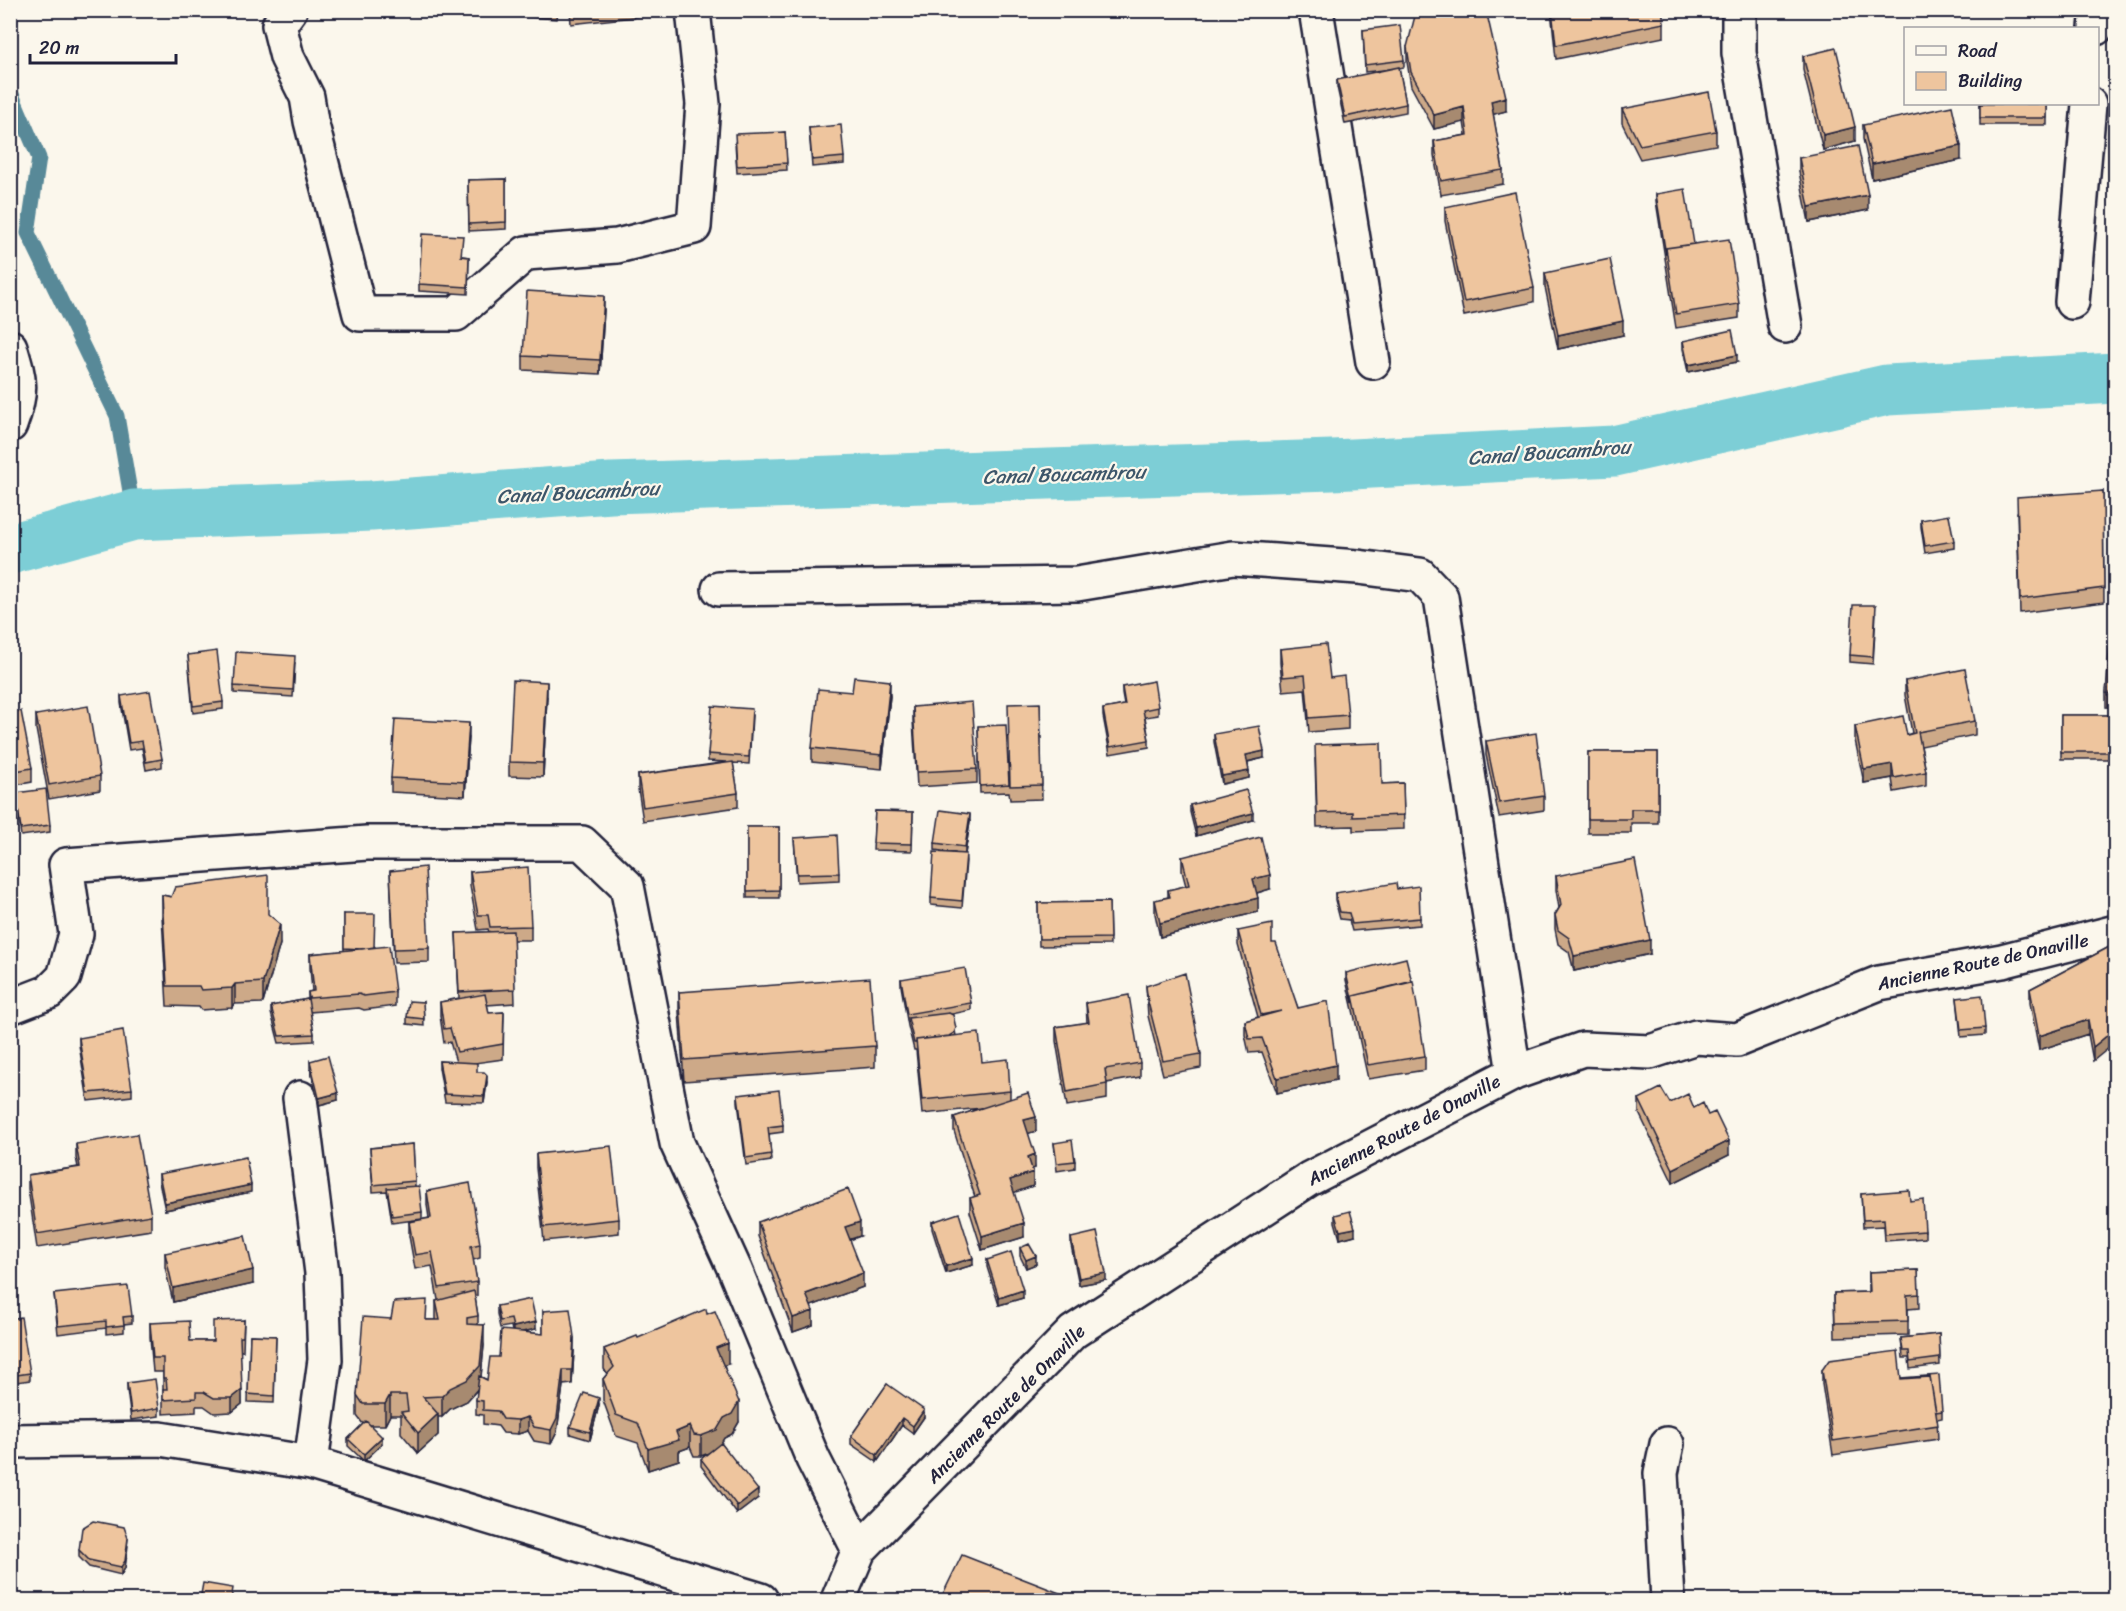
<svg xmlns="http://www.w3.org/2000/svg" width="2126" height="1611" font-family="Sriracha,sans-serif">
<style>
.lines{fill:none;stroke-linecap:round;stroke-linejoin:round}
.stream{stroke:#598998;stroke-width:15}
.canal{stroke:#7dced6;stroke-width:51}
.street-casing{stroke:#22223b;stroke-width:38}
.street{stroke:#fbf7ec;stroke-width:33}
.wall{fill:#cda988;stroke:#22223b;stroke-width:1.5}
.shaded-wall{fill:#a78a6f;stroke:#22223b;stroke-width:1.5}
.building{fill:#eec59e;stroke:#22223b;stroke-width:1.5}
.labels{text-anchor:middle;stroke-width:4.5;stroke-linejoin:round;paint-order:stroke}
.street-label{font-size:18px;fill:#22223b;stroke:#fbf7ec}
.water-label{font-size:20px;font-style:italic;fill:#3d566a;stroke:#fbf7ec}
</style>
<rect width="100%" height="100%" fill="#fbf7ec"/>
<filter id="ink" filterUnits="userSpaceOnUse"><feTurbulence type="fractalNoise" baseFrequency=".0167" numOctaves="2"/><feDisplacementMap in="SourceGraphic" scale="12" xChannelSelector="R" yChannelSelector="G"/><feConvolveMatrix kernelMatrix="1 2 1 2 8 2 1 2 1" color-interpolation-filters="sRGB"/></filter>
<g filter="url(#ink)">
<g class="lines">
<path class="stream" d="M10,90l29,68 -11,75 89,183 17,99"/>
<path class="canal" d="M10,549l124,-34 237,-9 240,-18 721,-23 282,-14 273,-61 229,-12"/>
<g class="street-casing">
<path id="street" d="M290,10l-11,15 8,32 20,40 4,24 49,193h96l70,-61 91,-7 77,-19 9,-123 -10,-94
M1316,10l57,352
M1739,10v43l46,273
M2096,28l2,-18
M2072,302l17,-198
M10,347c10,34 13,43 0,78
M719,589l358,-5 156,-26 125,9 62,8 21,22 73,476
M10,1007l39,-15 15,-15 12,-43 -10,-69 301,-22h215l45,43 50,257 58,127 78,189 46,91
M300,1098l22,175 3,87 -14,103
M10,1441l150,-2 151,24 450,137
M1667,1444l-6,29 7,127
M838,1600l21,-50 214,-218 236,-153 205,-106 69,-24 67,3 46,-15 41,3 142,-57 123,-22 114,-29"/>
</g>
<use href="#street" class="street"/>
</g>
<path class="wall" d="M465,10h93l-1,9 -92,-6z
M570,10h82v5l-81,9z
M1551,10h111l2,13v14l-108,22z
M1363,30l41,30v7l-5,1 7,36v8l-61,12 -8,-37v-7l56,-11 -28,3z
M1407,47l99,64 -13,3 10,56v14l-62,11 -7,-40v-14l32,-6 -2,-13 -30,7 -23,-43 -4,-24z
M1803,56l52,85 -32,9 -20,-80z
M1980,104h67v21h-67z
M1622,109l94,22v14l-76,14 -18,-36z
M1863,125l98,35 -89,19 -9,-40z
M809,128l35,29v7l-32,3z
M785,132l2,38 -50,3 -2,-31z
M1799,158l69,52 -59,12 -10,-50z
M506,179v50l-37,2 -1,-51z
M1656,194l83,110v14l-63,10 -20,-127z
M1445,207l89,81v14l-70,14 -19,-95z
M462,256l7,1 -1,37 -49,-3v-7z
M1545,273l78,62 -65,14 -13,-62z
M604,310l-4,64 -77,-4v-14z
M1683,341l54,21 -49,10 -5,-23z
M2103,491l1,111 -84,11 -3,-101z
M2112,499h3v91h-2z
M1921,520l33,21v7l-29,5 -4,-26z
M1876,613l-3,51 -23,-2v-7z
M2115,626v82l-9,-1v-14z
M1280,649l50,29 18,37v14l-39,3 -4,-43 -22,2 -3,-28z
M188,655l35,47v7l-30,4z
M295,663l-2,34 -59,-4v-7z
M1905,681l70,40v14l-54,11 5,26v14l-32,6 -2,-14 -28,5 -9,-43v-14l52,9 5,-2 -7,-38z
M1122,687l36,20v8l-13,2 4,23v7l-39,7 -7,-38v-7l21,-4 -2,-11z
M852,692l38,4 -8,73 -70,-7v-14z
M121,696l41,63v8l-16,3 -4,-22 -13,2 -8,-47z
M547,696l-4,81 -34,-1v-14z
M1040,703l2,96 -32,1 -1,-8 -29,1 -2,-67 31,53z
M913,707l64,62v14l-60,4 -4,-66z
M10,713l22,55v14l-22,4z
M36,715l64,61v14l-51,9 -13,-70z
M2061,715h54v44h-54z
M752,716l-3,48 -16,-1 5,30v14l-95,14 -5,-32v-14l89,-13 -19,-1v-7z
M1214,734l50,24 -16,4 1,16 -27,6 -8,-42z
M469,737l-4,59 -74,-4v-14z
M1486,741l58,55v14l-45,7 -13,-62z
M1588,752h70v71h-27v10h-43z
M1315,759l67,25 21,-1 1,46 -51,2v-5l-36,1z
M16,793l34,32v7l-29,4 -5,-36z
M1190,805l63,15 -57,16 -6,-24z
M875,811l38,1 -1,39 -39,-1z
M970,822l-5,32 1,7 -4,47 -31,-3v-7l24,-45 -20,-3v-7z
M747,827h32v71h-32z
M794,838l45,35v7l-42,2z
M1182,857l88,32 -13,4 1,19 -98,25 -5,-23v-14l13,-3v-7l18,-4 -4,-15z
M390,871l39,77v14l-35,1z
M470,872l61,54v14h-18l2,63 -28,2 2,8 15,-1 -1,47 -29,4 3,9 10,10 -3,21 -39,-1 -6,-34v-7l17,1 -6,-20 -6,1 -4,-27v-14l19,-4 -3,-65 33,-1 -1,-3 -10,1 -8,-44z
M1556,876l94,78 -76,17 -5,-19 -11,-8 -3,-15v-14l4,-7 -3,-18z
M1397,889l23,29v7l-68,6 -3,-11 -9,-1 -5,-19v-7z
M162,895l106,20 12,29 -17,59 -28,1 -3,4 -31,2 -2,-3 -32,-1 -5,-90z
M1109,902l1,43 -71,1 -1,-43z
M344,914l31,33 20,45v14l-31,4 -5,-2 -49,4 4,22v7l-35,2 -8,-30v-7l37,-7v-7l4,-1 -2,-23v-14l34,-3z
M1238,931l34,12 26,65 38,72 -59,13 -15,-41 -13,1 -4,-18v-14l13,-4 -20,-72z
M2115,944l-22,117 -5,-27 -49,16 -9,-47v-14z
M1346,973l79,83v14l-57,9 -15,-69 -7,-30z
M901,979l70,24v7l-19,4 4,22 54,55v8l26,32 -8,2 7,35 -3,1 1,17 -19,6 10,45 -42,13 -12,-38v-14l5,-1 -21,-66v-14l28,-9 -60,6 -6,-64h-2l-6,-24 -7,-40z
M1146,986l55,68v14l-38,7 -15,-59z
M679,992l196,54v21l-191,14 -5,-69z
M1957,998l28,30v7l-24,2z
M423,1002l1,24 -17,-2v-7z
M1086,1003l54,60v14l-33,6v16l-40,7 -11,-65v-14l31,-4z
M79,1038l53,51v7l-44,5 -9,-56z
M310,1061l28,39 -19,5 -9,-37z
M738,1095l45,30v7l-14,2 2,27 -25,4 -8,-63z
M1639,1099l55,9 35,47 -56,28 -34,-70z
M1054,1143l21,18v7l-18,3z
M76,1144l75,71v15l-114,18 -9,-59v-14l50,-8 -2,-9z
M413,1144l2,42 7,26v7l-30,4 -5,-32 -14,1 -3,-44z
M536,1154l83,65v14l-75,8 -8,-73z
M159,1174l92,18 -86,18 -6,-28z
M427,1191l53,53v14l-7,2 4,22v14l-2,1 3,19v8l6,21 -3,32 6,3 25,-49 -1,-5 -11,2 -3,-14v-8l39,23 -13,3 20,2v-23l31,40 -2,33 -9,1 -6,47 -6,12 -17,-3 -6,-10 -10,3 -15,-1 -5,-7 -15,-2v-9l-7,-1v-14l2,-11 -11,12 -17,8 -8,8h-4v18l-20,18 -17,-20v-18h-11l-5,10h-15l12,19 -18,17 -16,-15v-7l15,-15 -6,-8v-21l34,-76 45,1v-19l2,-1 -6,-34 -17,3 -6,-33v-14l20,-4 -2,-13z
M1861,1194l49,7 15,30v7l-40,3 -1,-15 -21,1z
M1335,1215l20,20 -15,4 -5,-17z
M758,1222l102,14 -10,4 13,47 -52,19 2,19 -20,7 -35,-96z
M932,1222l41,43 -27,8 -14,-44z
M1071,1238l35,42 -27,5 -8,-40z
M1020,1248l16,16 -10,4 -6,-12z
M165,1253l88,31 -80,18 -8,-35z
M987,1260l36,38 -24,7 -12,-38z
M1918,1270l1,38 -11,1v26l-73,2 -1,-44 35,-1v-20z
M54,1294l78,22v7l-8,1v8l-18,2v-6l-48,6z
M10,1319l20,54v7l-20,3z
M244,1320l-1,31h-3l2,53 -10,8 -18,1 -10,-7h-8v6l-33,2v-42h-10l-3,-35v-14l40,18h23z
M1939,1334l1,31 -30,4 -1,-11h-6l-2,-20z
M250,1335l26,1 -2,67 -26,-1z
M638,1338l90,26 -4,1 15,57 -7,12 -8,4 -3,5 37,55 -21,16 -36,-48v-7l6,-5 -6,2h-7l-4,-9 -11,4v9l-31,10 -10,-27 -22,-7 -13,-36v-21l4,-5 -3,-5v-20z
M1822,1370l79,8 41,33v7l-5,1 1,20 -105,16 -11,-71z
M127,1383l32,25v8l-28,4 -4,-30z
M887,1384l37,33 -11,16 -11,-8 -25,37 -26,-18v-8z
M599,1405l-9,35 -20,-6v-7z
M128,1546l-3,22 -4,7 -32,-8 -10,-10v-7z"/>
<path class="shaded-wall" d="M1506,97v14l-15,4v-14z
M1464,107v15l-30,7v-14z
M1855,127v14l-32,9v-15z
M1961,146v14l-89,19v-15z
M1868,195v15l-59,12v-15z
M604,296v14l-4,64v-14z
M1623,321v14l-65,14v-14z
M1737,355v7l-49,10v-7z
M890,681v15l-8,73v-14z
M547,682v14l-4,81v-14z
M469,723v14l-4,59v-14z
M1264,751v7l-18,4v-7z
M1892,764v14l-28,5v-14z
M1249,771v7l-27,6v-8z
M1253,813v7l-57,16v-8z
M970,814v8l-5,32v-7z
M1270,875v14l-17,5v-15z
M1258,898v14l-98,25v-14z
M280,924v20l-17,59v-21z
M1650,940v14l-76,17v-15z
M235,984v20l-3,4v-20z
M2088,1020v14l-49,16v-14z
M2115,1029v14l-22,18v-14z
M1336,1065v15l-59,13v-15z
M487,1075v7l-3,21v-7z
M338,1093v7l-19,5v-7z
M1036,1117v14l-12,4v-15z
M1729,1141v14l-56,28v-14z
M1035,1154v14l-7,3v-14z
M1033,1172v14l-23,8v-14z
M251,1185v7l-86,18v-7z
M860,1222v14l-15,5v-14z
M1024,1223v14l-42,13v-14z
M1355,1228v7l-15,4v-8z
M1036,1256v8l-10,4v-8z
M973,1258v7l-27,8v-7z
M253,1270v14l-80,18v-14z
M863,1273v14l-57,21v-14z
M1106,1273v7l-27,5v-7z
M1023,1290v8l-24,7v-7z
M813,1311v14l-20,7v-14z
M536,1322v7l-23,5v-7z
M484,1325v20l-4,41 -13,15 -17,8 -8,8v-21z
M574,1337v14l-2,33v-14z
M728,1343v21l-12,4v-20z
M563,1370v15l-6,47 -6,12v-14z
M242,1390v14l-10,8v-14z
M390,1395v20l-5,10v-21z
M599,1398v7l-9,35v-8z
M739,1402v20l-7,12 -8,4 -7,12 -16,6v-20l23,-18z
M924,1410v7l-11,16v-7z
M438,1414v21l-20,18v-20z
M528,1417v14l-10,3v-14z
M902,1418v7l-25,37v-7z
M690,1426v21l-11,4v9l-31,10v-21l28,-17z
M382,1437v7l-18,17v-7z
M758,1490v8l-21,16v-8z
M128,1538l-3,30 -4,7v-8z"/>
<path class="building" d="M1420,10h66l20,87 -15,4 12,69 -62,11 -7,-40 34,-6 -4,-28 -30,8 -23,-43 -4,-25 9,-35z
M1552,10h110l2,13 -108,22z
M1400,25l4,35 -39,5 -2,-35z
M1836,48l19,79 -32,8 -20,-79z
M1399,67l7,37 -61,13 -8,-37z
M1709,92l7,39 -76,14 -18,-36z
M1980,104h67v14h-67z
M1952,106l9,40 -89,18 -9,-39z
M841,125l3,32 -32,3 -3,-32z
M785,132l2,31 -50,3 -2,-32z
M1858,146l10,49 -59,12 -10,-49z
M506,179v43l-37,2 -1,-44z
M1685,189l9,55 -28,4v7l-10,-61z
M1515,192l19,96 -70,14 -19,-95z
M422,234l41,2 -2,20 8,1 -1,30 -49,-3z
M1729,239l10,65 -63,10 -10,-66z
M1610,259l13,62 -65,14 -13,-62z
M527,291l77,5 -4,64 -77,-4z
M1732,330l5,25 -49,10 -5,-24z
M2103,491l1,97 -84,11 -3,-102z
M2112,499h3v77h-2z
M1949,515l5,26 -29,5 -4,-26z
M1853,605h23l-3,52 -23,-2z
M2111,626h4v68l-9,-1z
M1326,644l4,34 14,-2 4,39 -39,3 -4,-43 -22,2 -3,-28z
M217,651l6,51 -30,4 -5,-51z
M236,652l59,4 -2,34 -59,-4z
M1965,669l10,52 -57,11 8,40 -32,6 -2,-14 -28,5 -9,-43 48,-10 4,19 8,-2 -10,-52z
M854,677l36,4 -8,74 -70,-7 6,-59 34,3z
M513,680l34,2 -4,81 -34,-1z
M1154,681l4,26 -15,3 6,30 -39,7 -7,-38 22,-4 -3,-18z
M150,691l12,68 -16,3 -4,-21 -13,2 -8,-47z
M972,702l5,67 -60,3 -4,-65z
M1040,703l2,82 -32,1 -2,-82z
M88,706l12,70 -51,9 -13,-70z
M712,706l40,3 -3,48 -41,-3z
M21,711l11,57 -22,4v-59z
M2061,715h54v37h-54z
M395,719l74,4 -4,59 -74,-4z
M1006,725l3,59 -29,2 -2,-60z
M1259,726l5,25 -18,4 3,16 -27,5 -8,-42z
M1536,733l8,63 -45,7 -13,-62z
M1381,743l1,41 21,-1 1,32 -51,2v-5l-36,1 -2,-68z
M1588,752h70v57h-27v10h-43z
M733,762l5,31 -95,14 -5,-32z
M46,789l4,36 -29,4 -5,-36z
M1246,790l7,23 -57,15 -6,-23z
M940,810l30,4 -5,33 -30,-4z
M875,811l38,1 -1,32 -39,-1z
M747,827h32v63l-32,1z
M837,835l2,38 -42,1 -3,-36z
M1261,837l9,38 -17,4 5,19 -98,25 -5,-23 15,-3 -2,-7 21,-5 -7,-28z
M934,852l32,2 -4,47 -31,-3z
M1635,860l15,80 -76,16 -5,-18 -11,-8 -3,-15 6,-10 -5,-29z
M425,867l4,81 -35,1 -4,-78z
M528,867l3,59 -41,1 -2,-12h-10l-8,-43z
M268,875v39l12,10 -17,58 -28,2 -3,4 -31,2 -2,-4h-32l-5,-91 9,2 4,-10z
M1396,883l1,6 22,-3 1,32 -68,6 -3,-11 -9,-1 -5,-19z
M1109,902l1,36 -71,1 -1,-36z
M344,914h31l-1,33 -12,2 -18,-1z
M1272,924v19h4l22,65 30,-7 8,64 -59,13 -15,-40 -13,1 -4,-18 36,-10 -20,4 -23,-84z
M513,931l2,58 -56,3 -3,-59z
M2115,944v85l-22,18 -5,-27 -49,16 -9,-47z
M389,946l6,46 -31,4 -5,-2 -50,4 -1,-6 6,-1 -4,-37z
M1406,958l6,24 -59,14v7l-7,-30z
M965,968l6,35 -64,11 -6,-35z
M1185,973l16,81 -38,7 -15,-59 -2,-16z
M870,978l5,68 -191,14 -5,-68z
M1413,981l12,75 -57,9 -15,-69z
M485,994l4,19 15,-1 -1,32 -46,8 -7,-24 -6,1 -4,-27z
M1129,995l11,68 -35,6 2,15 -40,8 -11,-65 33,-5 -3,-19z
M1982,995l3,33 -24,2 -4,-32z
M308,999l6,35 -35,2 -8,-30z
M409,1001l14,1 1,17 -17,-2z
M949,1013l4,2 3,13 -2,5 -5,3 -33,4v3h-2l-6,-25z
M123,1030l9,59 -44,4 -9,-55z
M979,1033l3,29 26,-3 2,32 -88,9 -6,-60z
M328,1056l10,37 -19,5 -9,-37z
M439,1061l38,2v9h7l3,3 -3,21 -39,-2z
M1661,1088l9,15 18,-9 6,14 9,-5 5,12 7,-3 14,29 -56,28 -34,-70z
M779,1090l4,35 -15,2 3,27 -25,4 -8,-63z
M1028,1093l8,24 -12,3 11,34 -7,3 5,15 -23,8 14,43 -42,13 -12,-38 10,-3 -26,-78z
M137,1134l14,81 -114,19 -9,-59 52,-8 -4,-23z
M1072,1140l3,21 -18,2 -3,-20z
M413,1144l2,37 -42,4 -3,-37z
M611,1146l8,73 -75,8 -8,-73z
M246,1157l5,28 -86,18 -6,-29z
M470,1183l10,61 -9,2 6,36 -38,6 -7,-36 -17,3 -6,-33 22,-4 -4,-27z
M419,1186l3,26 -30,4 -5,-28z
M848,1189l12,33 -15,5 18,46 -57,21 7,17 -20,7 -35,-96z
M1909,1190l1,11 13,-2 2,32 -40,3 -1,-15 -21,1 -2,-26z
M1350,1211l5,17 -15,3 -5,-16z
M959,1213l14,45 -27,8 -14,-44z
M1097,1232l9,41 -27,5 -8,-40z
M245,1236l8,34 -80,18 -8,-35z
M1029,1244l7,12 -10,4 -6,-12z
M1011,1252l12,38 -24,8 -12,-38z
M1918,1270l1,24 -12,1 1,26 -73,2 -1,-30 36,-1 -1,-20z
M128,1286l4,30 -9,1 1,8 -18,2v-6l-48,5 -4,-32z
M474,1291l4,25 -11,2v6l17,1 -4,41 -13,14 -17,8 -8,8 -19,1 15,17 -20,19 -17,-21 7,-1 -2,-16h-16l-5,9h-22l-6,-9 6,-78 28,2 3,-17 33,-2 -1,20h14l-4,-19z
M531,1299l5,23 -23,5 -2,-8 -11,2 -3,-15z
M570,1309l4,28 -2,33h-9l-6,48 -6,12 -17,-3 -6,-10 -10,3 -15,-1 -5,-8 -15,-1v-9l-7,-1 3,-24 8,4 3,-23h9l2,-27 42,4v-23z
M706,1309l1,5 8,-3 13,32 -12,5 23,54 -7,12 -8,4 -7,12 -16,6 -7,-1 -4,-9 -14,6 3,8 -31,9 -10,-26 -22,-8 -13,-36 11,-12 -10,-18 33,-13 1,2z
M21,1317l9,56 -20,3v-57z
M244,1320l-1,17h-3l2,53 -10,8h-18l-10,-6h-8v6l-33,2v-11h4l-1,-11h-3v-20h-10l-3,-35 39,-2 1,20h23v-20z
M1939,1334l1,24 -30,4 -1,-11h-6l-2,-13z
M250,1335l26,1 -2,60 -26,-2z
M1898,1351l3,28 29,-2 8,48 -105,16 -11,-71 7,-10z
M1939,1375l3,36 -6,1 -6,-35 -29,2v-1z
M155,1379l4,29 -28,5 -4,-30z
M887,1384l37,26 -11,16 -11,-8 -25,37 -26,-19z
M584,1393l15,5 -9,34 -20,-5z
M366,1421l16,16 -18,17 -16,-15z
M721,1443l37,47 -21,16 -36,-47z
M93,1521l31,6 4,11 -3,23 -4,6 -32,-7 -10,-10 3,-22z
M962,1555l100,39 -3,6h-119z
M203,1583l30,5 -2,12h3h-34z"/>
</g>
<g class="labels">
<g class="street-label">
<text transform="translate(1983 962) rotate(-12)" y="6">Ancienne Route de Onaville</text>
<text transform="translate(1404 1130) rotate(-28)" y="6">Ancienne Route de Onaville</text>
<text transform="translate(1006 1404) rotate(-45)" y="6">Ancienne Route de Onaville</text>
</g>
<g class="water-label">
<text transform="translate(1549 452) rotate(-4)" y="7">Canal Boucambrou</text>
<text transform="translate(1064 474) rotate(-2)" y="7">Canal Boucambrou</text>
<text transform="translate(578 492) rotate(-3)" y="7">Canal Boucambrou</text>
</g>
</g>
<rect width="2126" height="1611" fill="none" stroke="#fbf7ec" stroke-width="36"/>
<rect x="18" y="18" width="2090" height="1575" fill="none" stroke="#22223b" stroke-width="2" filter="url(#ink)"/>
<rect x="1904" y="27" width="195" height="78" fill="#fbf7ec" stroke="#a4a2a5" stroke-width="1.5"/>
<rect x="1916" y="46" width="30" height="9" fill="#fbf7ec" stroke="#a4a2a5" stroke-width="1.5"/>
<text x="1958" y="57" font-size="18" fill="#22223b">Road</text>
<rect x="1916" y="72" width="30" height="18" fill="#eec59e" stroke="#a4a2a5" stroke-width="1.5"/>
<text x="1958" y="87" font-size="18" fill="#22223b">Building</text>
<path d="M30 54v9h146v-9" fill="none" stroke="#22223b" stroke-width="3"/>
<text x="39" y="54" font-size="18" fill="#22223b" stroke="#fbf7ec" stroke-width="4.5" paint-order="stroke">20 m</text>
</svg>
